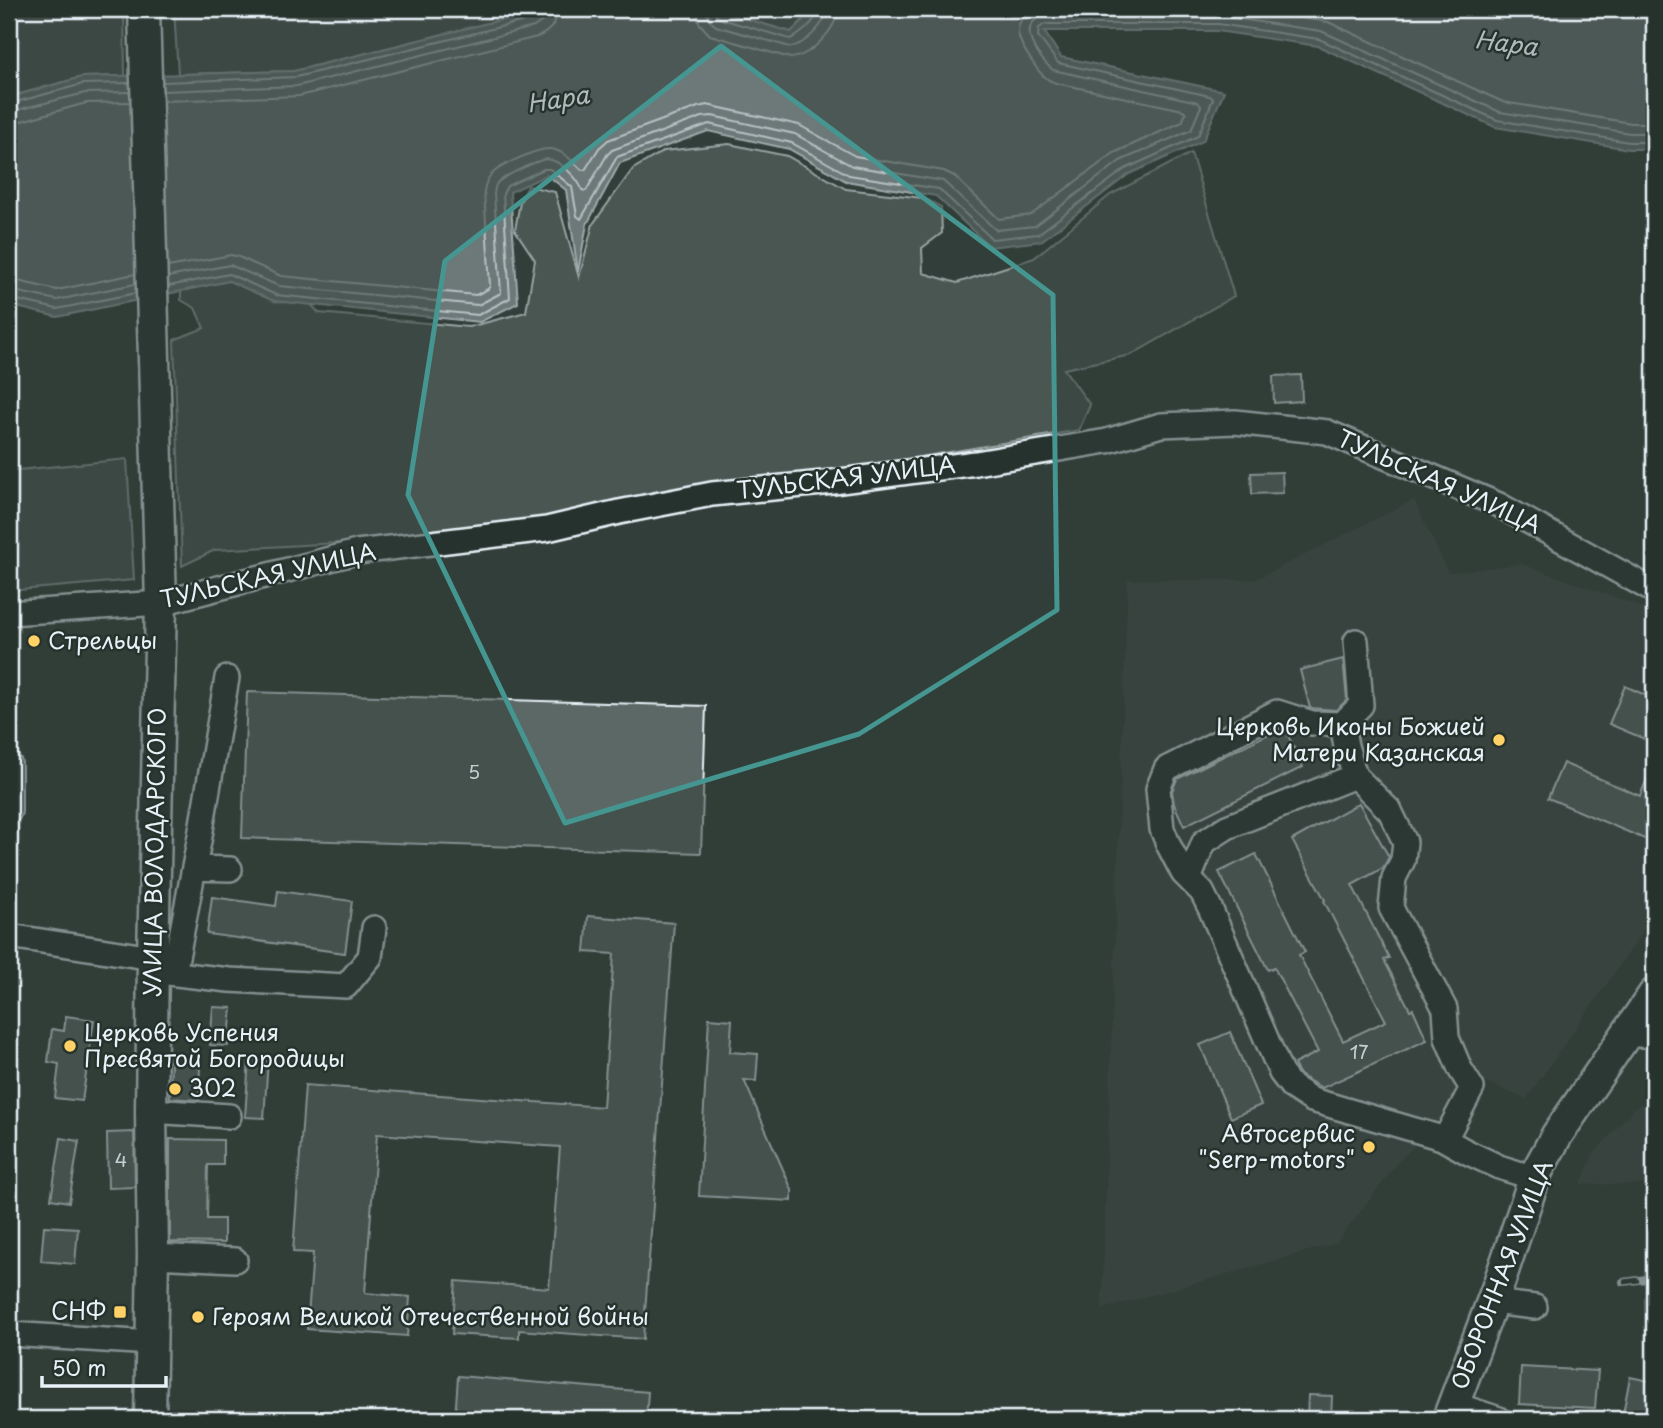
<svg xmlns="http://www.w3.org/2000/svg" width="1663" height="1428" font-family="'Playpen Sans',sans-serif">
<style>
.built{fill:#3f4b46}
.green{fill:#495651;stroke:#98a4a4;stroke-width:2}
.water{fill:#6d7978;stroke:#9ea9ab;stroke-width:2}
.lines{fill:none;stroke-linecap:round;stroke-linejoin:round}
.shore{stroke:#b7c1c5;stroke-width:2}
.building{fill:#5c6865;stroke:#e8f1f8;stroke-width:2}
.minor-casing{stroke:#e8f1f8;stroke-width:28}
.major-casing{stroke:#e8f1f8;stroke-width:35}
.minor{stroke:#26332d;stroke-width:23}
.major{stroke:#26332d;stroke-width:30}
.rail-casing{stroke:#e8f1f8;stroke-width:8}
.rail{stroke:#26332d;stroke-width:5;stroke-dasharray:16;stroke-linecap:butt}
.marked{fill:none;stroke:#459590;stroke-width:5;stroke-linejoin:round}
.poi-dot{fill:#ffd166;stroke:#26332d;stroke-width:2.5}
.labels{text-anchor:middle;stroke-width:5;stroke-linejoin:round;paint-order:stroke}
.number-label{font-size:19px;fill:#c5cfd3}
.street-label{font-size:23px;fill:#e8f1f8;stroke:#26332d}
.poi-label{font-size:23px;fill:#e8f1f8;stroke:#26332d;text-anchor:start}
.water-label{font-size:24px;font-style:italic;fill:#b1bbbe;stroke:#26332d}
</style>
<rect width="100%" height="100%" fill="#323e39"/>
<filter id="ink" filterUnits="userSpaceOnUse"><feTurbulence type="fractalNoise" baseFrequency=".0143" numOctaves="2"/><feDisplacementMap in="SourceGraphic" scale="14" xChannelSelector="R" yChannelSelector="G"/><feConvolveMatrix kernelMatrix="1 2 1 2 8 2 1 2 1" color-interpolation-filters="sRGB"/></filter>
<g filter="url(#ink)">
<path class="built" d="M1414,500l34,73 73,-9 118,42 15,9v301l-128,183 -47,-20 -81,83 -62,81 -234,66 26,-729h127z
M1654,1096v88h-73l12,-29 40,-45z"/>
<path class="green" d="M9,9h115l1,67 -43,1 -73,20z
M174,9h370l-250,62 -116,3z
M712,9h102l-23,23z
M729,144l58,12 59,33 77,9 18,9 1,26 -20,15 1,25 34,10 77,-25 76,-63 81,-42 43,143 -103,59 -67,14 26,36 -11,25 -153,26 -301,45 -102,26 -133,13 -175,10 -33,16 -8,-226 30,-12 -9,-20 -14,-8v-47l103,23 35,37 150,14 57,-15 9,-52 -20,-30 5,-28 8,-16 27,6 24,86 14,-54 40,-55 31,-18z
M127,459l7,121 -125,11v-120z"/>
<path class="water" d="M544,9h168l79,23 23,-23h840v140h-25l-134,-22 -177,-81 -101,-15h-173l17,26 163,34 -21,50 -74,33 -88,67 -51,6 -54,-51 -90,-15 -57,-32 -81,-18 -88,32 -33,61 -9,48 -12,-82 -19,-15 -37,17 8,111 -38,19 -206,-21 -45,-20 -172,36 -48,-12v-208l73,-20 212,-6z"/>
<g class="lines">
<path class="shore" d="M696,9l3,14 11,12 80,23c20,-1 47,-29 48,-49
M706,9l3,11 7,6 74,21c15,-2 36,-23 37,-38
M715,9l1,6 5,4 69,20c11,-4 27,-19 29,-30
M1244,9l84,13 175,80 128,21h23
M163,82l133,-5 236,-58 5,-4 1,-6
M163,91l134,-5 237,-59 10,-7 3,-11
M163,101l136,-5 238,-59c13,-5 20,-14 20,-28
M9,104l74,-20 46,-1
M9,112l76,-19 45,-1
M9,123l9,-1 68,-19 44,-1
M168,267l63,-12 8,2 42,19 195,19 12,-6 2,-3 -6,-95c1,-6 2,-10 6,-15 8,-10 47,-28 60,-27 13,1 23,13 32,21h3l14,-22 9,-8 90,-33 9,-2 92,20 56,31 89,15 10,5 45,43 32,-4 83,-62 68,-31 4,-9 -3,-3 -127,-27c-13,-4 -18,-13 -25,-23 -13,-19 -21,-35 0,-51
M168,277l62,-12 49,21 199,19 23,-12 -7,-99c1,-5 0,-6 3,-11 5,-6 41,-23 49,-24 13,0 33,20 36,31l4,1 21,-36 5,-5 90,-33 10,-1 83,18 57,32 91,15 53,49 39,-4 85,-65 71,-31 10,-24 -3,-4 -145,-32c-15,-12 -39,-45 -9,-55l174,1 103,15 179,81 130,21h24
M9,279l48,11 78,-16
M169,286l60,-12 47,21 202,20 32,-17 -7,-104 4,-8 37,-17h6l22,18 5,29 4,3 36,-62 92,-33 83,19 57,32 90,14 53,50 46,-5 87,-65 73,-33 15,-37 -3,-3 -152,-33 -20,-27 1,-8 6,-4h173l101,15 178,81 132,22h25
M9,290l48,10 78,-16
M9,298l48,11 79,-16"/>
</g>
<path class="building" d="M1301,375l1,26 -28,2 -1,-27z
M1282,472l1,21 -31,1 -1,-21z
M1343,659l4,41 -11,10 -26,-2 -10,-38z
M1625,686l29,13v44l-45,-19z
M247,692l459,14 -5,147 -459,-15z
M1281,728l4,1 18,38 -119,59 -10,-22 -2,-13 5,-12z
M1654,762v81l-106,-45 15,-35 77,33z
M1359,803l30,54 -6,11 -31,17 37,73 -5,2 26,50 3,-1 14,31 -105,48 -20,-11 -5,-7 -3,-6 24,-12 -44,-85 -6,3 -49,-98 37,-18 49,98 -6,3 44,86 43,-20 -62,-120 1,-1 -33,-60z
M278,891l74,10 -7,52 -138,-19 5,-37 64,9z
M588,916l86,7 -31,416 -124,-9v8l-67,-4 4,-53 93,7 11,-141 -183,-13 -12,159 45,4 -3,39 -100,-7 6,-76 -20,-1 12,-167 298,22 11,-153 -29,-2z
M213,1007l19,1 -4,38 -18,-1z
M66,1016l28,4 -12,81 -27,-3 4,-34 -11,-2 4,-33 12,2z
M709,1018l23,2 -2,32 28,2 -2,27 -12,-1 48,110v11l-93,-5z
M1230,1032l31,73 -30,13 -31,-73z
M249,1059l19,1 -4,58 -19,-1z
M171,1062h29l-1,38 -29,-2z
M134,1132l1,55 -27,1 -1,-55z
M61,1138l18,3 -10,61 -18,-3z
M170,1139l53,1v25h-15l-1,54h17v24l-54,-1z
M44,1226l34,2 -3,36 -34,-3z
M1521,1367l77,4 -3,37 -76,-4z
M458,1376l190,16 -2,27h-191z
M1630,1377l24,5v37h-32z
M1308,1395l24,1 -1,23h-24z"/>
<g class="lines">
<g class="minor-casing">
<path id="minor" d="M9,613l152,-10 196,-51 190,-23 72,-17 93,-18 121,-12 143,-19 131,-22 54,-16 74,-3 92,10 172,73 155,86
M1356,641l5,64 -19,19 4,22 9,30 35,35 15,31 -2,18 -9,18 -3,30 54,101 2,29 13,31 12,19 -27,51
M1342,724l-30,-1 -35,-11 -111,57 -8,20 4,40 7,17 14,27 19,19 8,16 71,165 11,14 20,13 130,38 25,14 32,15 35,11
M9,764v47
M194,868l36,1
M1189,879l15,-37 23,-15 128,-51
M9,936l144,22
M159,972l70,8 117,6 24,-29 4,-29
M174,973l26,-137 27,-158
M1626,1035h28
M151,1111l78,5
M153,1256l82,4
M1492,1302l43,5
M9,1334l143,9
M1453,1404l46,15"/>
</g>
<g class="major-casing">
<path id="major" d="M144,9l17,594 -8,355 -2,153 2,145 -3,163
M1448,1419l50,-133 38,-113 21,-38 97,-141"/>
</g>
<use href="#minor" class="minor"/>
<use href="#major" class="major"/>
<g class="rail-casing">
<path id="rail" d="M1623,1282l31,-4"/>
</g>
<use href="#rail" class="rail"/>
</g>
</g>
<path d="M0 0H1663V1428H0ZM721,46l332,249 4,315 -198,124 -294,89 -157,-328 37,-234z" fill="#323e39" fill-opacity=".55" fill-rule="evenodd"/>
<path class="marked" d="M721,46l332,249 4,315 -198,124 -294,89 -157,-328 37,-234z"/>
<g class="poi-dot">
<circle cx="34" cy="641" r="7"/>
<circle cx="1499" cy="740" r="7"/>
<circle cx="70" cy="1046" r="7"/>
<circle cx="175" cy="1089" r="7"/>
<circle cx="1369" cy="1147" r="7"/>
<rect x="113" y="1305" width="14" height="14" rx="3.5"/>
<circle cx="198" cy="1317" r="7"/>
</g>
<g class="labels">
<g class="number-label">
<text x="474" y="779">5</text>
<text x="1359" y="1059">17</text>
<text x="121" y="1167">4</text>
</g>
<g class="street-label">
<text transform="translate(846 478) rotate(-7)" y="8">ТУЛЬСКАЯ УЛИЦА</text>
<text transform="translate(1439 482) rotate(24)" y="8">ТУЛЬСКАЯ УЛИЦА</text>
<text transform="translate(268 576) rotate(-13)" y="8">ТУЛЬСКАЯ УЛИЦА</text>
<text transform="translate(155 852) rotate(-89)" y="8">УЛИЦА ВОЛОДАРСКОГО</text>
<text transform="translate(1502 1275) rotate(-69)" y="8">ОБОРОННАЯ УЛИЦА</text>
</g>
<g class="poi-label">
<text x="48" y="649">Стрельцы</text>
<text x="1485" y="735" text-anchor="end">Церковь Иконы Божией<tspan x="1485" dy="26">Матери Казанская</tspan></text>
<text x="84" y="1041">Церковь Успения<tspan x="84" dy="26">Пресвятой Богородицы</tspan></text>
<text x="189" y="1097">302</text>
<text x="1355" y="1142" text-anchor="end">Автосервис<tspan x="1355" dy="26">"Serp-motors"</tspan></text>
<text x="106" y="1320" text-anchor="end">СНФ</text>
<text x="212" y="1325">Героям Великой Отечественной войны</text>
</g>
<g class="water-label">
<text transform="translate(1506 44) rotate(7)" y="8">Нара</text>
<text transform="translate(558 100) rotate(-9)" y="8">Нара</text>
</g>
</g>
<rect width="1663" height="1428" fill="none" stroke="#26332d" stroke-width="35"/>
<rect x="18" y="18" width="1628" height="1393" fill="none" stroke="#e8f1f8" stroke-width="2.5" filter="url(#ink)"/>
<path d="M42 1376v10h124v-10" fill="none" stroke="#e8f1f8" stroke-width="3.5"/>
<text x="52" y="1376" font-size="21" fill="#e8f1f8" stroke="#26332d" stroke-width="5" paint-order="stroke">50 m</text>
</svg>
